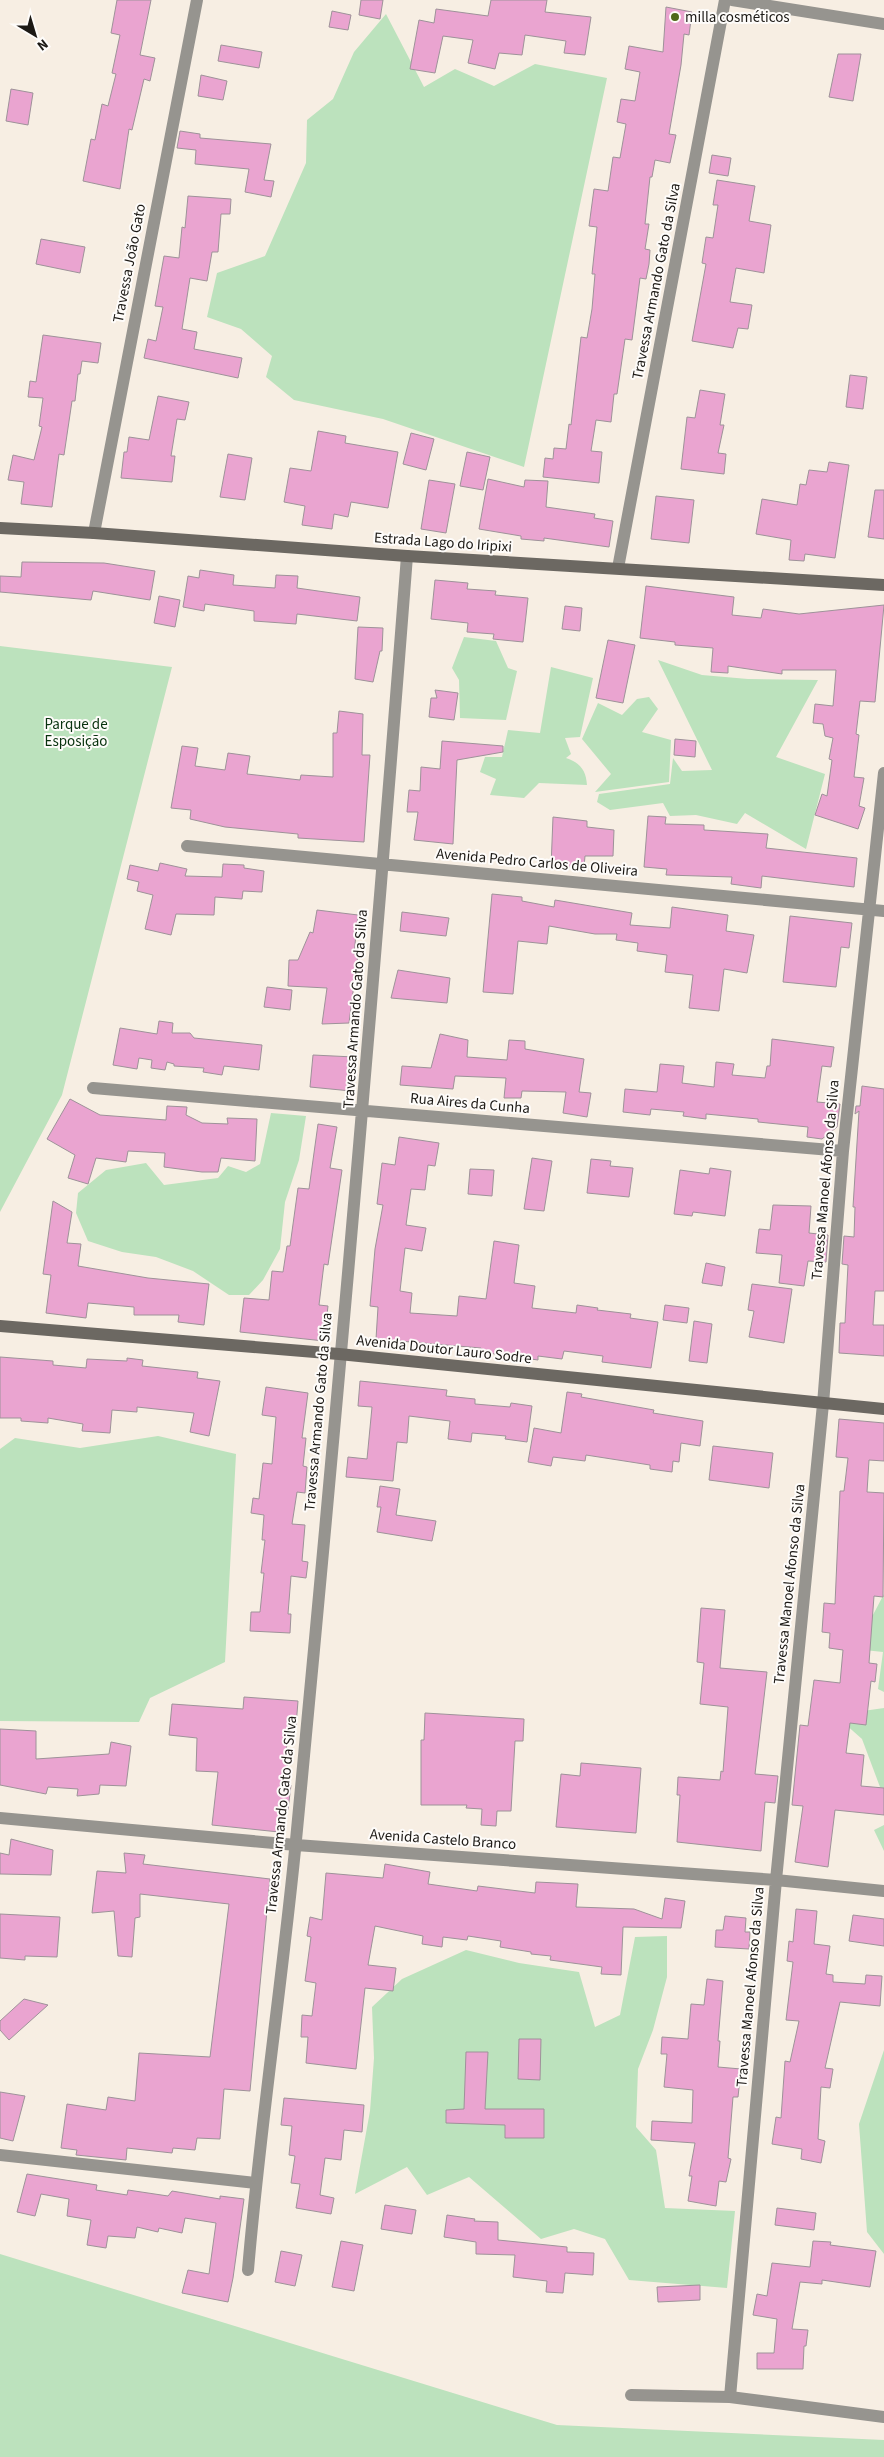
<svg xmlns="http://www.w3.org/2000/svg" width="884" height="2457" font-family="'Source Sans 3',sans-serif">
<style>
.green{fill:#bce2bd}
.building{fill:#eaa4d0;stroke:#9e9299}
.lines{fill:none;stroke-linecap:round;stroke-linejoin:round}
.street{stroke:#96948f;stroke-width:12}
.secondary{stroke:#6c6862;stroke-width:12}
.poi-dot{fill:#4f6819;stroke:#fefcfa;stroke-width:2}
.labels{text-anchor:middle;stroke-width:4;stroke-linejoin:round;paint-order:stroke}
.poi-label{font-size:15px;fill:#1c1915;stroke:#fefcfa;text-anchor:start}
.street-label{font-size:15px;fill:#1c1915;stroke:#fefcfa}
.park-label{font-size:15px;fill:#08320e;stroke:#fefcfa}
</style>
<rect width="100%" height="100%" fill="#f7eee3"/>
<path class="green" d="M386,14l38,73 31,-18 39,17 41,-22 72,14 -83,389 -141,-48 -89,-19 -28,-23 6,-21 -31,-27 -34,-12 10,-44 48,-17 41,-93 1,-43 26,-21 21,-47z
M464,637l32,4 12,27 9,3 -11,49 -46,-2 -1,-38 -7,-12z
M0,646l172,21 -110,428 -62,117z
M658,660l44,15 46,4 70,1 -42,77 49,17 -19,75 -61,-36 -8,11 -41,-9 -26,1 -7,-13 -53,7 -13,-8 2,-8 71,-10 3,-26 9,13 30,-1z
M551,667l42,11 -13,59 -15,1 6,16 -5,4c15,5 20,13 21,27l-48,-2 -15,15 -34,-3 6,-16 -16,-7 5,-15h17l6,-27 32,3z
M649,697l9,12 -16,23 29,8 -2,42 -74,10 16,-18 -29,-35 16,-36 24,12 15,-16z
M271,1113l35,3 -7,44 -14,42 -5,47 -17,31 -14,15h-20l-36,-24 -37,-14 -34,-5 -34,-11 -12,-28 2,-20 28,-23 40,-7 18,22 54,-7 10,-12 18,6 14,-8z
M158,1436l78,18 -11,208 -75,36 -11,24 -139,-1v-272l15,-11 65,10z
M884,1594v98l-6,-3 5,-37 -28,-3z
M884,1708v80l-4,-1 -18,-48 -27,-24z
M884,1825v26l-10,-21z
M667,1936v41l-14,53 -15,39 -2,58 20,23 9,58 70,3 -8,77 -98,-8 -24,-41 -31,-10 -33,10 -72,-62 -42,18 -20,-28 -52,27 15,-83 4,-53 -2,-51 30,-28 64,-29 53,13 60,9 16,55 25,-12 15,-78z
M884,2050v204l-17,-22 -8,-108z
M0,2254l557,171 327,15v17h-884z"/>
<path class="building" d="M117,0h34l-11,55 15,3 -5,23 -6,-2 -12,51 -3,-1 -9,60 -37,-8 8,-42 4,1 7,-36 6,2 8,-32 -4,-1 8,-38 -9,-2z
M361,0h22l-3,19 -21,-4z
M491,0h56l-2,12 46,5 -6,38 -21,-2 2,-12 -41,-6 -3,20 -23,-2 -4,16 -27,-6 5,-23 -30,-4 -8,37 -25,-4 9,-49 15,3 2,-14 52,7z
M666,7l26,5 -3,23 -5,-1 -3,31 -12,69 7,1 -6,28 -15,-3 -3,17h-2l-5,47h4l-4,25 5,1 -1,14 -3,15 -6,-1 -8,62 -7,-1 -8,55h-3l-3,28 -15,-2 -5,31 11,1 -3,31 -56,-6 2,-19 8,1 1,-11 12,1 3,-25 2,1 10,-88 6,1 5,-29 3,-35h-3l5,-47 -8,-1 5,-37 14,2 5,-34 7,1 6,-34 -9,-2 4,-23 14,2 5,-29 -15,-3 4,-23 34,6z
M332,11l19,4 -3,15 -19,-3z
M221,45l41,7 -3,16 -41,-7z
M838,54h23l-8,47 -24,-4z
M201,75l26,6 -4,19 -25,-4z
M11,89l22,4 -5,32 -22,-4z
M180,131l20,3v4l71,6 -7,36 10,1 -3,16 -26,-5 4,-23 -54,-5 1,-14 -19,-2z
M712,155l19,3 -3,18 -19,-3z
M717,180l38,6 -6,35 22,4 -7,48 -28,-5 -6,34 22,3 -4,24 -10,-1 -5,20 -41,-7 14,-77 -4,-1 4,-26 7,1 5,-33h-5z
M188,196l43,3 -1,15h-9l-3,38h-6l-5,29 -17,-3 -8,51 15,3 -3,17 48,9 -4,20 -94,-20 4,-19 8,2 7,-34 -8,-1 9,-50 15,2 3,-31 3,1z
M41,239l44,8 -5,26 -44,-9z
M43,335l58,8 -3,20 -16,-2 -2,13h-2l-3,27h-3l-8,54 -5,-1 -7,53 -31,-3 3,-22 -16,-2 5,-25 21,5 8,-33 -3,-1 4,-28 -15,-1 2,-16 6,1z
M850,375l17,2 -4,32 -17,-2z
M700,390l25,4 -5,31h4l-6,28 8,1 -2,20 -43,-5 6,-52 8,1z
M158,396l31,6 -4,18 -8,-1 -6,37h4l-3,26 -51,-4 3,-26h3l2,-15 20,3z
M318,431l28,5 -1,7 53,9 -10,56 -37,-6 -3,15 -14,-3 -2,15 -30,-4 3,-19 -21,-4 6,-34 21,3z
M411,433l23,6 -8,31 -23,-6z
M467,452l23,5 -7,33 -23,-4z
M228,454l24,4 -7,42 -25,-3z
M829,462l20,3 -14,93 -30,-4 -1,7 -15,-1 2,-20 -35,-6 6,-35 35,6 3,-21 6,1 3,-15 18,2z
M488,479l36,8 1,-7 23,1 -2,26 49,7 -1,4 19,3 -4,26 -65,-9v3l-23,-2v-3l-42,-7z
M429,480l26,4 -9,49 -25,-4z
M875,490h9v49l-16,-2z
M656,496l38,4 -5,43 -38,-4z
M22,562l82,1 51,8 -5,29 -57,-9 -2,9 -91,-8v-16l21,1z
M200,570l34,5 -1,10 42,3 1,-13 22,1 -1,12 63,9 -3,24 -60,-7 -1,10 -42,-3v-10l-49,-7 -1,7 -21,-4 5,-31 11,2z
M435,580l33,3 -1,6 29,2 -1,4 33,3 -5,44 -30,-3 1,-5 -27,-2 1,-9 -37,-4z
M646,586l88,11 -2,18 29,3 2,-9 36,5 85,-9 -9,97 -15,-1 -4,33 3,1 -5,42 10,1 -5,28 6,2 -7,21 -43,-14 7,-21 5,2 5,-36 -3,-1 4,-21 -8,-2 -2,-12 -10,-1 2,-19 18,2 3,-36h-54v4l-54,-8v7l-17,-1 2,-24 -38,-3v-3l-35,-4z
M159,596l21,4 -5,27 -21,-4z
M565,606l17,2 -2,23 -18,-2z
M358,627l25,1 -1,23h-2l-7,31 -18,-3z
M608,640l27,5 -12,58 -27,-5z
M435,690l23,3 -4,27 -25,-3 2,-19h6z
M339,711l24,3 -1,41h8l-6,87 -66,-4v-4l-73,-7 -35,-8 1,-9 -20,-2 11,-62 16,2 -3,18 30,4 3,-17 22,3 -3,18 53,6 1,-5 32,2v-44h4z
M675,739l21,2 -1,16 -21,-2z
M442,741l61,5v6l-46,8 -4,84 -39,-4 4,-28h-11l2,-22 11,1 1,-24 19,2z
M648,816l18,1 -1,7 39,1v5l64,4 -2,14 91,10 -3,29 -92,-11 -1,12 -30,-4 1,-7 -66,-2 1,-6 -23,-2z
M553,817l34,4v6l27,3 -1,26h-28l-1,11h-33z
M160,863l27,6 -2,7 37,1 1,-13 21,1v3l20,3 -2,21 -19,-1 -1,8 -27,-2 -1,18 -38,-1 -5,21 -26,-6 8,-34 -16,-4 2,-9 -12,-3 3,-14 28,6z
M492,894l30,3v4l32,6 1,-7 77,13 -2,12 40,3 2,-21 56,8 -2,16 28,4 -7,38 -23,-4 -5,42 -30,-3 4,-33 -28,-3 2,-17 -30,-4 1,-8 -22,-3 1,-6h-22l-46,-8 -2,18 -29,-3 -5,53 -30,-2z
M317,910l41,5 -4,39h4l-9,69 -27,1 5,-36 -39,-2 1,-26h9l12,-28 3,1z
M402,912l47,6 -3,18 -46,-5z
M790,916l62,7 -3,25 -8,-1 -5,40 -53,-5z
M398,970l52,8 -3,25 -56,-5z
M267,987l25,3 -2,20 -26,-3z
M159,1021l14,2 -1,10h18l4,5 68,7 -3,25 -35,-4 -2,9 -19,-3 1,-4 -30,-2v-2l-7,-2 -2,8 -14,-2 1,-8 -13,-2 -2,11 -24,-4 7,-37 37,6z
M440,1034l28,6 -1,17 40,3 2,-20 16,1v8l59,10 -5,33 12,1 -4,24 -24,-4 3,-21 -44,-1 -1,7h-17l2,-20 -51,-2 -2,13 -53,-4 2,-19 29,2z
M772,1039l62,8 -3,20 -9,-1 -5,36 23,2 -3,23 -15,12 -15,-2 1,-10 -50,-5v-3l-52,-5v5l-23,-3 1,-4 -33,-3 -1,6 -27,-3 2,-23 32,3 3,-28 24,2 -2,17 32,4 2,-25 18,2 -2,11 33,3 2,-12h3z
M313,1055l41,2 -3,34 -41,-4z
M862,1086l22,3v202h-9l-2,34h11v31l-45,-3 1,-30h5l3,-58 -6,-1 2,-28 10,1 1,-30h-2l6,-96 -4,3 1,-8h4z
M70,1099l30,16 66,5 1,-14 20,1 -1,8 16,8 26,1 -1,-6 30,1 -2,42 -34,-3 -3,14h-16l-38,-5 1,-14 -37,-2 -2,11 -30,-4 -8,26 -20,-6 7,-23 -28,-16z
M318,1124l19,3 -7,41 12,2 -14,95 -4,-1 -5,41 9,1 -4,35 -84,-9 4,-34 25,2 3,-29 11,1 4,-26h3l8,-58 11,1z
M399,1137l40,6 -4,23 -7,-1 -3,25 -14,-1 -5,36 20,3 -4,23 -17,-3 -5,43 12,2 -2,20 47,3 2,-20 27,3 8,-58 25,4 -5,38 21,3 -3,22 44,5 1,-8 21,3 -1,2 34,4 -1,4 28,4 -7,46 -49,-6 1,-6 -39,-5 -2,8 -24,-3v4l-57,-8v-4l-105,-9 2,-32 -8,-1 5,-57 8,-44 -6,-1 5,-41 13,2z
M532,1158l20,3 -8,50 -20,-2z
M591,1159l20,2 -1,5 23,2 -4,29 -42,-4z
M710,1168l21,3 -6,45 -32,-4 -1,4 -18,-2 6,-44 29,4z
M470,1169l24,1 -2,26 -24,-2z
M53,1201l19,11 -5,31 14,1 -3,22 70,12 61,6 -5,41 -26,-3 1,-7h-45v-8l-46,-4 -2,15 -40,-5 5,-38 -8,-1z
M773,1205l38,1 -2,27 19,2 -2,27 -18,-1 -4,25 -25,-3 3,-28 -26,-2 3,-24 11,1z
M706,1263l19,4 -3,19 -20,-3z
M752,1284l40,5 -8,54 -35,-6 5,-26 -6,-1z
M665,1305l24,3 -2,15 -24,-3z
M694,1321l18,3 -5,39 -18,-2z
M0,1357l53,4v4l33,3 1,-9 40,2v-3l16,2 -1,6 56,6 -1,6 23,3 -11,55 -19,-4 4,-19 -57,-6v5l-25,-2 -2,23 -28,-2 1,-7 -35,-6v5l-27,-2v-3h-21z
M360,1381l87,9 -1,6 29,3v5l35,3 1,-4 21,3 -5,36 -22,-3 1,-3 -34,-3 -1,9 -23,-3 2,-18 -41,-5 -2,27 -10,-1 -4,39 -47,-4 2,-20 19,2 5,-52 -14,-1z
M266,1387l42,6 -6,45h4l-3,28 4,1 -2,26 -8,-1 -5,32 13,1 -3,36 6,1 -2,16 -15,-2 -3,38h3l-1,19 -40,-2 1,-19h9l4,-39h-3l4,-33h-3l2,-25 -13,-2 2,-15 6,1 4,-36 9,1 4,-47 -14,-2z
M567,1392l15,2 -1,3 73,13 -1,3 50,8 -3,25 -19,-3 -2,19 -6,-1 -1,11 -22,-3v-4l-64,-10 -1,6 -32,-4 -2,9 -23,-4 6,-34 27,5z
M839,1419l45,4v38l-15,-1 -2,32 17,1 -1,104 -9,-1 -5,67 8,1 -2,18 -4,-1 -5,44 -16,-2 -4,30 18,2 -3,31 23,2v27l-49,-5 -7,57 -33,-5 8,-56 -11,-1 8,-80 8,1 6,-46 26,3 3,-33 -14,-2 1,-15 -8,-1 2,-29 11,1 5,-113h4l4,-33 -12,-1z
M713,1446l60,7 -4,35 -60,-8z
M380,1486l20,3 -4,26 40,6 -4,20 -55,-9 4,-25h-4z
M701,1608l24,2 -5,58 47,4 -12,102 23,2 -3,27 -10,-1 -4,49 -84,-9 3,-47h-3l1,-18 42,3 1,-9 2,1 5,-65 -28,-3 4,-41 -7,-1z
M244,1697l54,4 -2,25h-7l-4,34h3l-2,25h5l-3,25h-8l-1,22 -67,-7 6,-53 -22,-1 1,-33 -28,-3 3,-31 71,5z
M425,1713l99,6 -1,22h-8l-4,70h-14l-1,15 -15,-1 1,-16 -16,-1 1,-3h-46v-65h3z
M0,1729l36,2v28l73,-5 2,-12 20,4 -5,40 -26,-1 -1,9 -22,2 1,-7 -30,-2 -2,7 -46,-9z
M581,1763l60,5 -5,65 -80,-6 5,-53 19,2z
M11,1839l42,11 -2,25 -51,-1v-21l9,2z
M124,1853l21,2 -2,9 127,15 -20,212 -26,-2 -4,50 -23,-1 -2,12 -22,-2 -1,5 -45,-5 -1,12 -50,-5 1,-5 -16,-2 6,-44 39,6 2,-13 27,4 4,-48 71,4 19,-153 -89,-10v23l-5,1 -3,39 -14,-1 -4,-45 -22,2 5,-42 29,2z
M385,1864l45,8 -2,12 49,7 1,-5 57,7 1,-11 42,2 -2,23 58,2 28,10 3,-21 20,3 -4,27 -58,-1 -2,48 -20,-1 1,-7 -52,-7 1,-4 -20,-2v-2l-31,-5 1,-6 -33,-5 -1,4 -24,-3 -1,10 -20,-3 1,-8 -48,-10 -7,39 28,3 -3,23 -28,-3 -9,81 -50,-6 2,-26h-7l1,-22 10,1 4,-33 -11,-2 6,-44 -4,-1 3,-19 12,3 4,-47 57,5z
M796,1909l21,2 -3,33 16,2 -4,28 7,1v7l32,2 1,-9 16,1 -2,30 -40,-4 -15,66 8,1 -3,19 -9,-1 -3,52 7,2 -4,22 -20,-4 1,-10 -30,-5 4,-27 5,1 4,-57 5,1 9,-41 -13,-1 7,-58 -6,-1 2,-20 4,1z
M0,1914l60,3 -3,40 -32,-1v4l-25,-2z
M853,1915l31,4v27l-35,-5z
M725,1916l21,2 -1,14h5l-1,17 -34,-2 1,-17h7z
M707,1979l16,2 -5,60h2l-2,26 23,2 -3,28h-5l-5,61 3,1 -5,23 -7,-1 -3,25 -28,-5 4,-25h-3l6,-33 -44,-3 1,-19 40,2 1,-33 -29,-3 3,-33h-6l1,-17 26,2 3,-35 13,1z
M24,1999l24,6 -39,35 -9,-10v-9z
M519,2039h22l-1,41 -22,-1z
M466,2052h22l-3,57h59v29h-39v-13l-59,-2v-13l18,-1z
M0,2092l25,4 -12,45 -13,-3z
M284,2098l80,7 -2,27 -18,-2 -3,30 -16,-2 -5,37 14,3 -3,16 -35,-6 4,-24 -9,-1 4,-27 -6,-1 3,-29 -11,-1z
M27,2174l70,11 -1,5 31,5 1,-5 40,6 4,-5 48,8v-3l24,3 -11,79 -5,24 -46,-9 6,-23 21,4 7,-51 -31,-5 -3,15 -23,-5 -1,4 -21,-5 -2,11 -27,-2 -2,12 -19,-3 4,-25 -24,-4 2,-17 -28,-5 -6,22 -18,-4z
M385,2205l31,5 -4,24 -31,-5z
M777,2208l39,5 -2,17 -39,-5z
M447,2215l28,4 -1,2 24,1v18l69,7v5l27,1 -1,22 -28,-2 -2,20 -17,-1 1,-11 -34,-4 2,-22 -39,-1v-12l-32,-5z
M341,2241l22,4 -9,46 -22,-4z
M813,2241l18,1 -1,3 46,6 -6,36 -48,-7v4l-22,-2 -8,47 16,1 -2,16h-2l-1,23h-46v-16h17l3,-34 -24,-4 4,-21 10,2 5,-33 38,4z
M281,2251l21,4 -7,31 -20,-4z
M700,2285v15l-42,2 -1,-15z"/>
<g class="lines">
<path class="street" d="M732,0l152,24
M94,533l103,-533
M618,568l107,-568
M187,846l697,65
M93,1088l750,63
M0,1818l296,27 480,35 108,11
M0,2155l256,28
M248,2270c12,-144 34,-286 48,-430 41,-427 78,-856 111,-1284
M631,2395l99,2 154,20
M730,2397l46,-517 47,-476 20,-253 41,-378"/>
<path class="secondary" d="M0,528l94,5 313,23 477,29
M0,1326l339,28 545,55"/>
</g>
<circle class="poi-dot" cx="675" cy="17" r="5"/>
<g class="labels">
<g class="poi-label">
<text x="685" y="22">milla cosméticos</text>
</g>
<g class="street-label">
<text transform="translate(129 263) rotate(-79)" y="5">Travessa João Gato</text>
<text transform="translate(656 281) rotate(-79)" y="5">Travessa Armando Gato da Silva</text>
<text transform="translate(443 542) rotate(4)" y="5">Estrada Lago do Iripixi</text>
<text transform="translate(537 862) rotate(5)" y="5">Avenida Pedro Carlos de Oliveira</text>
<text transform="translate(355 1009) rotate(-86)" y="5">Travessa Armando Gato da Silva</text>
<text transform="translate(470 1103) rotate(5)" y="5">Rua Aires da Cunha</text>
<text transform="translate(825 1180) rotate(-85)" y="5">Travessa Manoel Afonso da Silva</text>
<text transform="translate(444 1349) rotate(6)" y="5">Avenida Doutor Lauro Sodre</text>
<text transform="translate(318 1412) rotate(-85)" y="5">Travessa Armando Gato da Silva</text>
<text transform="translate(789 1584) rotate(-84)" y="5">Travessa Manoel Afonso da Silva</text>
<text transform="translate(281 1815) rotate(-84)" y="5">Travessa Armando Gato da Silva</text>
<text transform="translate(443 1839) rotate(4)" y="5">Avenida Castelo Branco</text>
<text transform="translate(750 1987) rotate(-85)" y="5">Travessa Manoel Afonso da Silva</text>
</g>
<g class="park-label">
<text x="76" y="729">Parque de<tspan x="76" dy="17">Esposição</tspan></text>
</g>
</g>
<g transform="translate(35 35) rotate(142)" stroke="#fefcfa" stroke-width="4" paint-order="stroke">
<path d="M0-4L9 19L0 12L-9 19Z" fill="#1c1915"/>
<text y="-8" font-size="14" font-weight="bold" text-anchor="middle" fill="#1c1915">N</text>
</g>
</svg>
